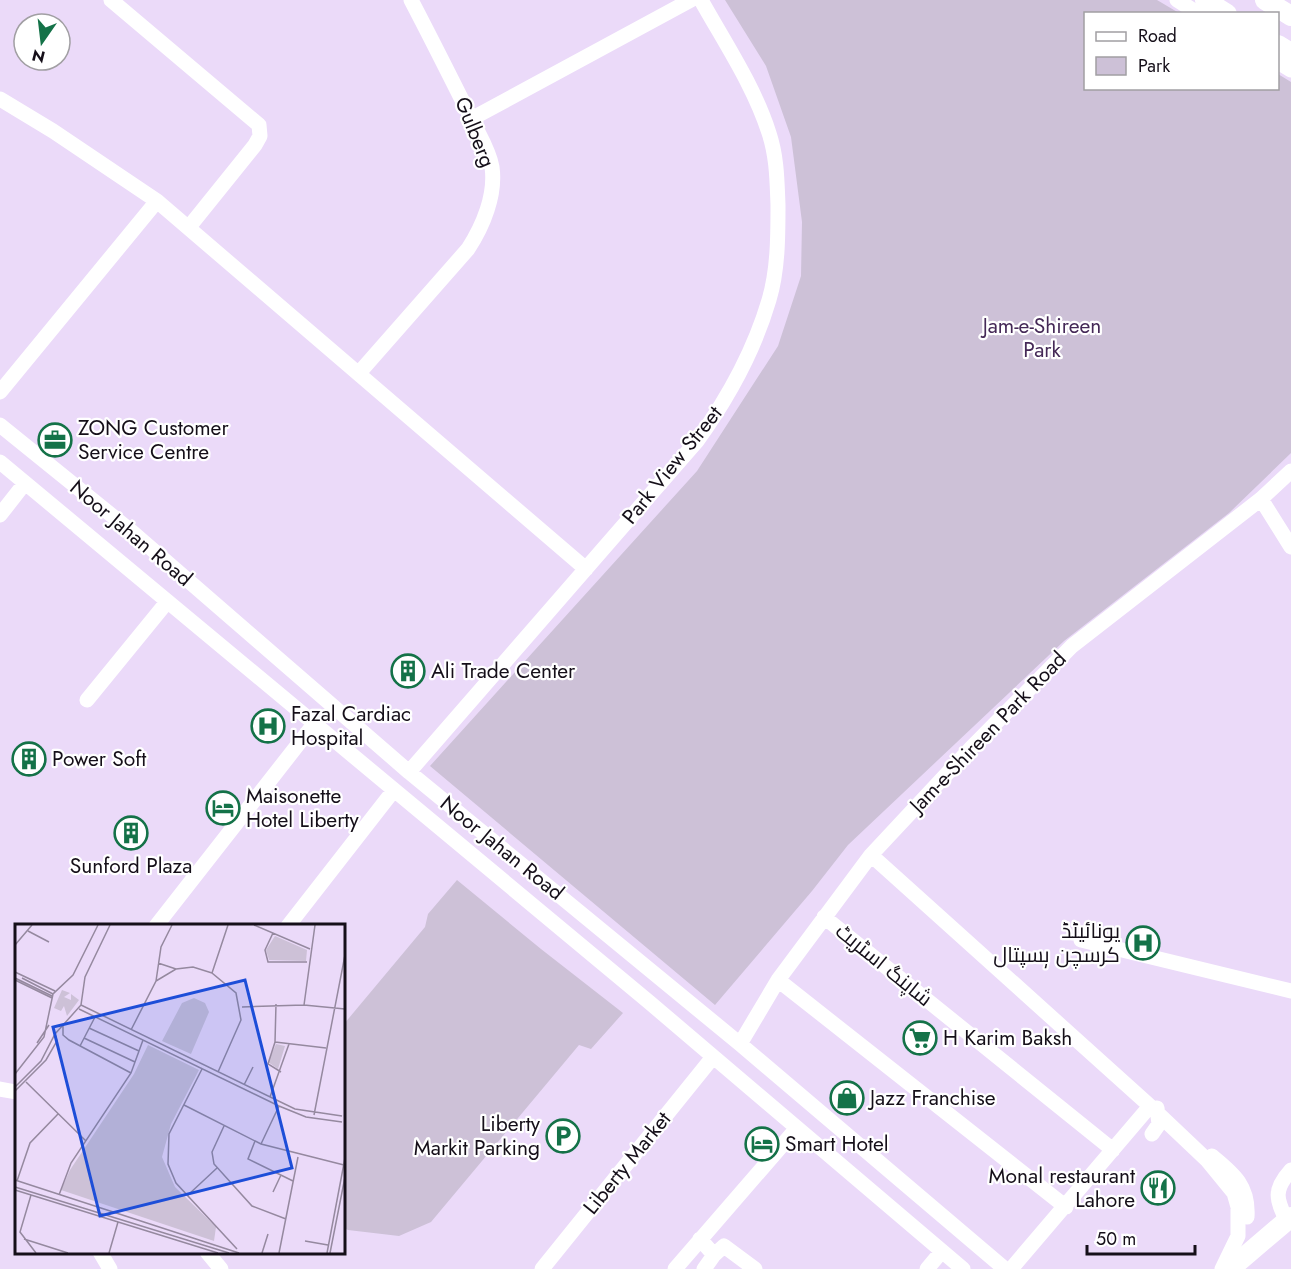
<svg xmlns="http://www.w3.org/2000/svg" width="1291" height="1269" font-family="Jost,Cairo,sans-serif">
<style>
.green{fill:#cdc1d7}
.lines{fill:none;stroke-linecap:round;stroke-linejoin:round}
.minor{stroke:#fff;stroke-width:15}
.major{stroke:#fff;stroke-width:20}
.labels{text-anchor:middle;stroke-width:4.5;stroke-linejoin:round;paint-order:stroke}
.street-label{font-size:21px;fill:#150f19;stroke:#fff}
.park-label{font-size:21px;fill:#452957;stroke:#fff}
.poi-label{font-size:21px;fill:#150f19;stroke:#fff;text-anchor:start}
.inset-road{fill:none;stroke:#95899f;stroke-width:1.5}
.view{fill:#1d4ed8;fill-opacity:0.15;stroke:#1d4ed8;stroke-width:3}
.inset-edge{fill:none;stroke:#150f19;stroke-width:3}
</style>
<rect width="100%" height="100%" fill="#ebdaf9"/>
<path class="green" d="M725,0h432l22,13 -93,1v74h192v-14l13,8v371l-62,60 -165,128 -216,204 -36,46 -97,114 -285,-239 267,-295 81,-125 23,-70 1,-54 -11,-85 -25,-71z
M457,880l84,69 82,64 -32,36 -12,-4 -148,177 -32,14 -51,-6 -4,-2v-204l81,-97 3,-13z"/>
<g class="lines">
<path class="minor" d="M111,0l148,125 1,11 -5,9 -66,82
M1177,0l22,14
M1278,62l13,8
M0,99l53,32 104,70 429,368
M471,119l220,-119
M359,373l109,-124c15,-23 28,-54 24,-82 -3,-17 -13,-32 -20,-47 -20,-40 -40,-80 -61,-120
M0,392l157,-191
M0,425l131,106 278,241 331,272 265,225
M0,462l649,540 314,267
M1261,499l30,48
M0,515l25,-32
M87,700l80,-98
M409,772l288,-331c31,-43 57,-90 72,-141 9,-30 9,-64 9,-95 -1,-24 -1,-48 -9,-72 -15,-47 -44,-90 -68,-133
M871,855l279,251 57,54 27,33 4,14v29l-16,33
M824,917l289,233
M156,926l158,-202
M288,926l106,-136
M1081,940l210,51
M778,980l288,227
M740,1044l38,-64 93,-125 99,-106 102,-103 189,-147 30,-28
M0,1089l16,3
M1152,1134l7,-10 -2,-16
M1212,1156c22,18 37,30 35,61
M1287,1221c-11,-22 -14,-31 4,-51
M700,1239l14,16 10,-9 31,23
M100,1252l10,17
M207,1252l14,17
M542,1269l171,-212
M675,1269l122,-141
M704,1269l10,-14
M927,1269l15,-18
M1011,1269l139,-163"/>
<path class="major" d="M1205,0l22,14
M1265,0l26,16
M1278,45l13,8
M1230,1269l61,-52"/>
</g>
<defs>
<g id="office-ring" transform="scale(1.725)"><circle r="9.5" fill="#fff" stroke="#147248" stroke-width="1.5"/><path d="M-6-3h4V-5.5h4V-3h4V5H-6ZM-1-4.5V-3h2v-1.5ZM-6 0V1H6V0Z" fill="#147248"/></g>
<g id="building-ring" transform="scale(1.725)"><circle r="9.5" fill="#fff" stroke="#147248" stroke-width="1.5"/><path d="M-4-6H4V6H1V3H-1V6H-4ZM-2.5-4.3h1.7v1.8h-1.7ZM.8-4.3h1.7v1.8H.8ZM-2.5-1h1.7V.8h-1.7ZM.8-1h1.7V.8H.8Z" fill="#147248"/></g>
<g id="hospital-ring" transform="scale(1.725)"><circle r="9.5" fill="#fff" stroke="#147248" stroke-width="1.5"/><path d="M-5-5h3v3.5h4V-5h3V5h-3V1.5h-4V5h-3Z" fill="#147248"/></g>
<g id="hotel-ring" transform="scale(1.725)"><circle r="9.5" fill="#fff" stroke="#147248" stroke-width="1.5"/><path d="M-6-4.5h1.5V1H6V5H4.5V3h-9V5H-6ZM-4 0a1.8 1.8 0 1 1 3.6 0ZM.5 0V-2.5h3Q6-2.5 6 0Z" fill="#147248"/></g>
<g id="supermarket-ring" transform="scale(1.725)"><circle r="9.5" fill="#fff" stroke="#147248" stroke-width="1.5"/><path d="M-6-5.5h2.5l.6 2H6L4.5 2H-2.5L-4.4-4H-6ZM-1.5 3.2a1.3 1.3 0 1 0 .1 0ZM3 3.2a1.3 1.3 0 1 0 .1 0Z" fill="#147248"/></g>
<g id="shop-ring" transform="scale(1.725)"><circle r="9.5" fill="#fff" stroke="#147248" stroke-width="1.5"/><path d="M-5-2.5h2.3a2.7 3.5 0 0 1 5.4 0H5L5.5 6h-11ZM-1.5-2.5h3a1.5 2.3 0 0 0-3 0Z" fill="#147248"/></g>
<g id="parking-ring" transform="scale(1.725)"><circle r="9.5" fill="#fff" stroke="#147248" stroke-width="1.5"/><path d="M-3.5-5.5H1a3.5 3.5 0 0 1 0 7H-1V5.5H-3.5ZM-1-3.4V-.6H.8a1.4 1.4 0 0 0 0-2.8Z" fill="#147248"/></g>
<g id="restaurant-ring" transform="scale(1.725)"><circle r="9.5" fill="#fff" stroke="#147248" stroke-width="1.5"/><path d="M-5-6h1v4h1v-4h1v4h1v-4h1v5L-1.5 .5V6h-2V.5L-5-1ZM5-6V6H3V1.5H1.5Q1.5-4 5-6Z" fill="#147248"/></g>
</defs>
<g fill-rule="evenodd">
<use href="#office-ring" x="55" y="440"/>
<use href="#building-ring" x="408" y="671"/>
<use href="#hospital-ring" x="268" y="726"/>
<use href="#building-ring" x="29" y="759"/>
<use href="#hotel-ring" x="223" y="808"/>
<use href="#building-ring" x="131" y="833"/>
<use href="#hospital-ring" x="1143" y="943"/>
<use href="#supermarket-ring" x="920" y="1038"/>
<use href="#shop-ring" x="847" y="1098"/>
<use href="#parking-ring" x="563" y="1136"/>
<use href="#hotel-ring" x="762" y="1144"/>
<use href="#restaurant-ring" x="1158" y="1188"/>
</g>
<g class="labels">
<g class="street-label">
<text transform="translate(475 132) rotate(68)" y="7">Gulberg</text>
<text transform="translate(672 465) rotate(-51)" y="7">Park View Street</text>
<text transform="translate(131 533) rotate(40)" y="7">Noor Jahan Road</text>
<text transform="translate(988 732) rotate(-46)" y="7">Jam-e-Shireen Park Road</text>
<text transform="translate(502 848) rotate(39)" y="7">Noor Jahan Road</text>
<text transform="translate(884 965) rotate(39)" y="7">شاپنگ اسٹریٹ</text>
<text transform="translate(627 1163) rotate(-51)" y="7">Liberty Market</text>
</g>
<g class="park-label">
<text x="1042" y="333">Jam-e-Shireen<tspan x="1042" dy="24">Park</tspan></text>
</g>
<g class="poi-label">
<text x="78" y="435">ZONG Customer<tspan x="78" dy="24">Service Centre</tspan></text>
<text x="431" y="678">Ali Trade Center</text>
<text x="291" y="721">Fazal Cardiac<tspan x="291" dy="24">Hospital</tspan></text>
<text x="52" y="766">Power Soft</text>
<text x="246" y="803">Maisonette<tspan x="246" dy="24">Hotel Liberty</tspan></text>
<text x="131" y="873" text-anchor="middle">Sunford Plaza</text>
<text x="1120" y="938" text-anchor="end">یونائیٹڈ<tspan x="1120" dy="24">کرسچن ہسپتال</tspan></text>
<text x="943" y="1045">H Karim Baksh</text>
<text x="870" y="1105">Jazz Franchise</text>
<text x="540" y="1131" text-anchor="end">Liberty<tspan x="540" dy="24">Markit Parking</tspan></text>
<text x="785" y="1151">Smart Hotel</text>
<text x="1135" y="1183" text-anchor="end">Monal restaurant<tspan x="1135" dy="24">Lahore</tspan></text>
</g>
</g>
<g transform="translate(15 924)">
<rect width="330" height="330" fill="#ebdaf9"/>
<path d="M260,12l32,14 -1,11 -37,-1 -3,-10zM47,66l8,3 -6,4 7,3v-6l8,6 -12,16 -3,-10 -3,5 -7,-3zM179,74l11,5 4,9 -18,42 -29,-13 20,-38zM261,120l9,2 -7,23 -10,-7zM133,121l51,25 -28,54 -9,33 13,30 41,40 -2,14 -153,-51 9,-20 64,-96z" fill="#cdc1d7"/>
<path class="inset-road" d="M239,1l56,24M13,7l21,11M258,9l-8,17 3,12h39M0,21l17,-20M143,39l18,6M0,48l40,19M0,54l37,18M7,54l31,16M0,56l37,18M141,57l20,-12 17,-2 19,6M261,80l-1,38 -7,22 13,8M66,81l214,104 47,7M289,81l11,-80M227,83l62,-2 41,4M64,85l200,97 27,11 36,5M48,101v10l6,5 62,33M74,104l50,23M116,106l25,-49 5,-34 11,-22M69,114l51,24M260,118l51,6M22,119l12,-18M65,122l15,-29M187,145l-33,65 -1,30 8,19 61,66M203,148l23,-52 -5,-27 -24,-20 16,-48M0,150l29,-37 9,-43 20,-19 25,-50M11,158l60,59M229,161l9,-18M0,163l26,-26 14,-27 26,-29 4,-28 25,-52M0,167l31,-31 11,-19 -2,-7M255,173l19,-53M169,181l77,39 83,21M299,191l31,-160M209,202l-12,26 2,12 38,42 34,13M240,217l-7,18 45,22M246,220l18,-38M0,256l224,73M2,257l13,-38 28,-29M0,263l214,66M0,266l203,63M258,268l8,-17M16,271l-11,37 16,21M44,271l12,-32 60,-90 12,-33M173,271l29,-27M9,315l44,14M290,317l23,4M94,329l9,-31M247,329l6,-19M264,329l19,-96M312,329l18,-95M315,329l15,-76"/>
<path class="view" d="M230,56l47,188 -192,48 -47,-189z"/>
<rect width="330" height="330" class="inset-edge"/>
</g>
<rect x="1084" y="12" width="195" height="78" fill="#ffffff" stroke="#a19fa3" stroke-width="1.5"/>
<rect x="1096" y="32" width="30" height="9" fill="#ffffff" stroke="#a19fa3" stroke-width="1.5"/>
<text x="1138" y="42" font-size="18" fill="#150f19">Road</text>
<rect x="1096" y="57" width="30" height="18" fill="#cdc1d7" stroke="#a19fa3" stroke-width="1.5"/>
<text x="1138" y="72" font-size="18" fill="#150f19">Park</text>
<g transform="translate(42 42) rotate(194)"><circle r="28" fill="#ffffff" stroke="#a19fa3" stroke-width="1.5"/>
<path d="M0-4.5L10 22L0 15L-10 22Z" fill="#147248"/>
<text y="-9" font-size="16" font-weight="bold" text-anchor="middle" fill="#150f19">N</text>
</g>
<path d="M1087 1245v9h108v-9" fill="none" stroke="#150f19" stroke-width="3"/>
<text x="1096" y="1245" font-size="18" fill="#150f19" stroke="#ffffff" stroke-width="4.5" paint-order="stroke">50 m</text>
</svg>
